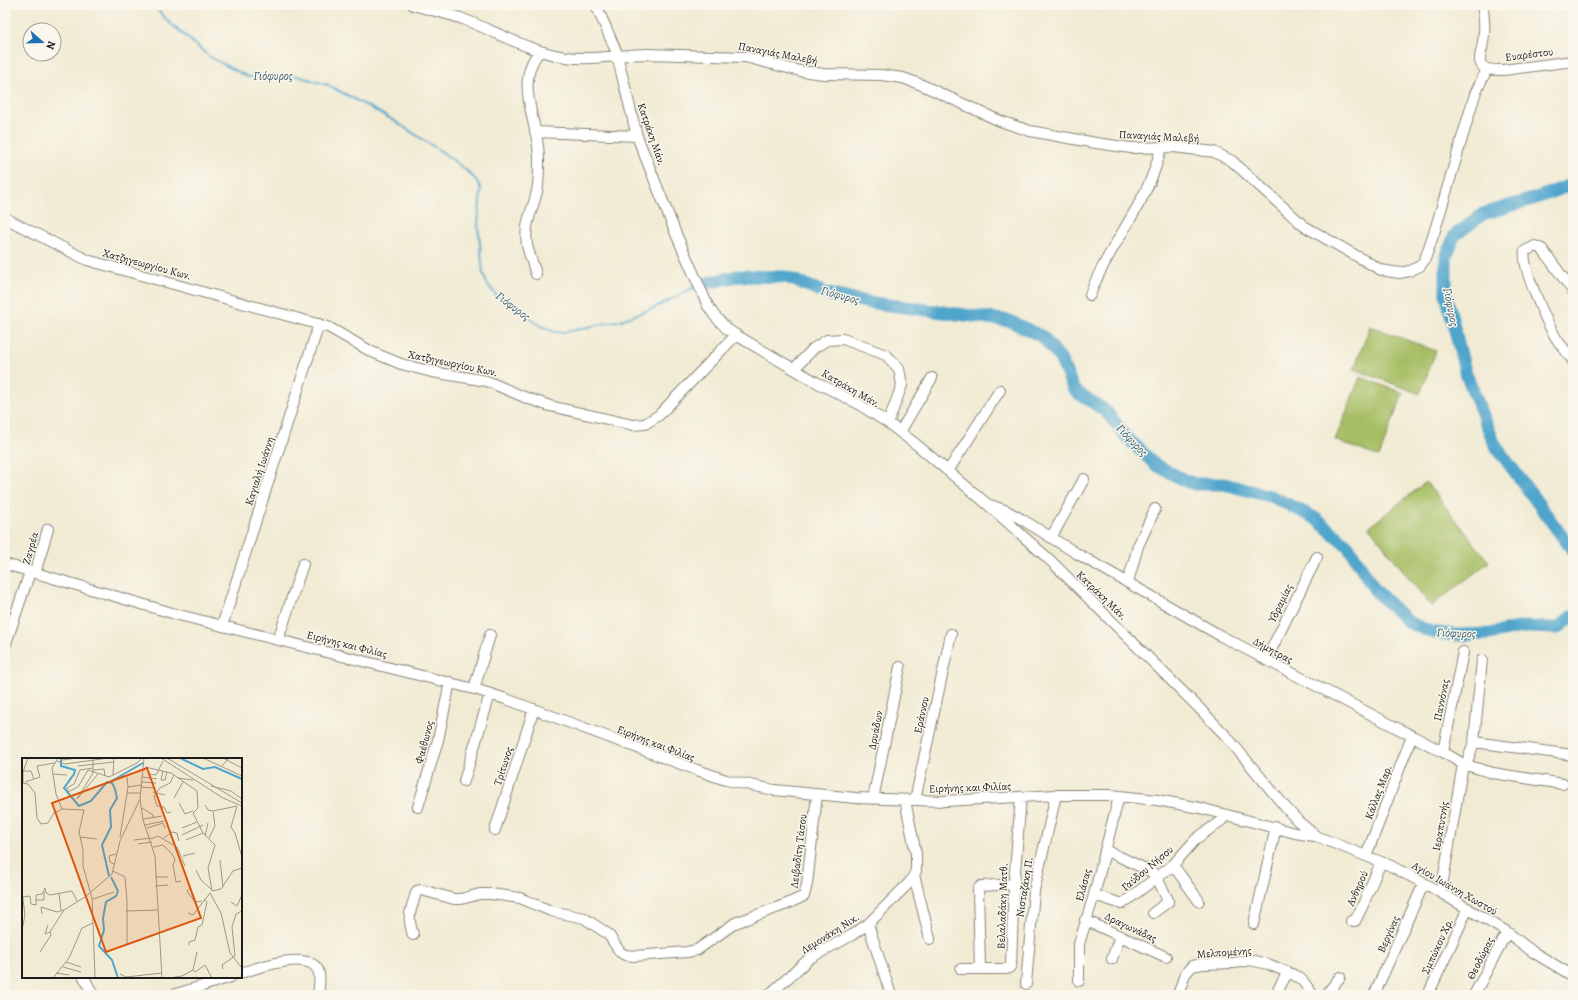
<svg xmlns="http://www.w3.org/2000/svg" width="1578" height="1000" font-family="Alegreya,serif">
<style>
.park{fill:#a6be64;stroke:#616d40}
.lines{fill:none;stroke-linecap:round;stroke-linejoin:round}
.stream{stroke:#4fa5cc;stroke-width:2}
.river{stroke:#4fa5cc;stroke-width:13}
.minor-casing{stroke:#868478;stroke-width:12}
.minor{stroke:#fff;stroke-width:10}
.labels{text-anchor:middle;stroke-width:3;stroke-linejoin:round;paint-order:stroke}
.street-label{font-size:11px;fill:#1c1c1c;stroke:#fbf7ec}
.water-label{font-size:12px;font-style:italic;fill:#335a6b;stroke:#fbf7ec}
.inset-river{fill:none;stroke:#4fa5cc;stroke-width:2}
.inset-road{fill:none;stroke:#9c988a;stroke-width:1}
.view{fill:#de560d;fill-opacity:0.15;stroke:#de560d;stroke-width:2}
.inset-edge{fill:none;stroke:#1c1c1c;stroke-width:2}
</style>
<rect width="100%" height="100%" fill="#fbf7ec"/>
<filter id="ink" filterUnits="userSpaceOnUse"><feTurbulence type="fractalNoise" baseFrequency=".025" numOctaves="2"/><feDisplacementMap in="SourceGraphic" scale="8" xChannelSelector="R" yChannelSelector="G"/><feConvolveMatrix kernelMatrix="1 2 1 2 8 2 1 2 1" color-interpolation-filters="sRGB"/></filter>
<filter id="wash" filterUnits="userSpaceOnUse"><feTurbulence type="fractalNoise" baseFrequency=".012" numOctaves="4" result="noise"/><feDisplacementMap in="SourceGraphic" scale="16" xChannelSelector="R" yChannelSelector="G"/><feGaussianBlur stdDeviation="0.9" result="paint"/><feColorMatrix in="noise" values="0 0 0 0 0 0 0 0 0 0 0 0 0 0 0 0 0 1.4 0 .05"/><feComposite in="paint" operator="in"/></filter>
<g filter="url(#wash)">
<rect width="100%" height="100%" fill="#f1ebd4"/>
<path class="park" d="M1370,326l66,25 -16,43 -66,-25z
M1360,377l43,16 -24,64 -44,-17z
M1426,482l63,80 -58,44 -62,-79z"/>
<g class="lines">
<path class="stream" d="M153,5l17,18 40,34 38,20 46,-2 34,10 65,35 52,34 22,17 10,10 4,8 -3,36 5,48 4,11 9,11 43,30 16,7h11l55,-12 33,-12 41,-21"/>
<path class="river" d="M1573,184l-37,14 -53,16 -29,22 -8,22v36l19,77 30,74 78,106
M699,285l38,-9 49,1 45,18 36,7 143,19 33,16 17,21 13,30 5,5 28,18 19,25 31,29 30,16 9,3h29l49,13 42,21 33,28 27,44 33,32 23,10 25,3 34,-1 32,-7 36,1 15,-12"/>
</g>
</g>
<g filter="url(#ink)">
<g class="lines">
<g class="minor-casing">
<path id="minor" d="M413,5c17,5 34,8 50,14 34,13 67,33 103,38 28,4 54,-3 82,-3l97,3 55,14 24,3 57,1 22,3 19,7 78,36 30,10 66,12 35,5 43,-1 40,5 18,9 72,65 77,44 18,3 11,-2 10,-5 5,-7 10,-29 40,-136 12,-25
M596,5l20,46 21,85 39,98 32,72 6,9 13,14 9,6 80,47 41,21 31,20 29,22 69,58 66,59 147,146 28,29 59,71 12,13 18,15 75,30 40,21 76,45 26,20 40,24
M1482,5c3,14 3,29 0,43 -1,5 -4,11 -1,16 3,7 15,6 22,6l70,-9
M535,132l102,4
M5,218l82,42 241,67 44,25 29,12 31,8 55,9 37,16 26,9 83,19 12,-1 14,-9 77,-80
M536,274c-3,-10 -7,-20 -9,-29 -4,-23 9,-40 11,-60 1,-8 1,-17 1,-25 1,-36 -27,-77 1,-109
M1573,291l-31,-42 -7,-3 -10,5c-4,16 22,72 31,87 5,8 12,15 17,23
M1090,295c19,-52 60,-93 71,-148
M794,369l20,-21 13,-8 16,-1 43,16 13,14 3,16 -14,38
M900,432l32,-54
M948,471l52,-81
M990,505l17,6 16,9 53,33 145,83 222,116 20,12 30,9 70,11
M1052,536l32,-57
M5,564l174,51 299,75 28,9 191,71 29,10 48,10 82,8 89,3 111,-6h54l47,5 43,8 95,25 19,3
M35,573l13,-44
M1128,582l10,-36 17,-37
M222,626l97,-302
M278,640l25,-76
M5,646l25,-74
M1266,660l51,-103
M474,689l16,-54
M1474,742l99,13
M1443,752l20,-100
M1466,765l8,-23 8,-82
M464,781l26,-87
M873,799l27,-132
M915,800l36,-166
M418,807l20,-67 12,-58
M495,830l39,-121
M1105,850l47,22 5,6 11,22v2l-15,11
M1366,856l46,-120
M1173,865l26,36
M914,875l16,64
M1441,892l22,-128
M1094,895l28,9 51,-39 23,-26 26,-19 4,-5
M1085,920l81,37
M1351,921h4l7,-14 19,-45
M868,924l23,71
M1254,924l22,-97
M413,935c-6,-20 -3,-22 3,-42l1,-2 5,-1 32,9h7l19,-5h11l29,4 31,13 33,7 24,16 12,18 5,3 10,1 52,-4 10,-2 38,-27 52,-19 17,-8 3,-12 10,-89
M1112,959l8,-23
M961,969h45l3,-1 2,-3 3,-81 7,-87
M980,969l-2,-80 3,-3 33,-2
M241,973c15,-5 67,-23 77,-3 3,7 1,18 0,25
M84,977l9,18
M1079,981v-37l15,-49 25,-99
M1026,984l8,-93 22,-96
M173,995l58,-18
M769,995l41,-37 42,-23 16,-11 42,-42 6,-11v-17l-11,-54
M1178,995l7,-21 7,-8 10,-2 32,-1 16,-3 18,4 26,11 8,5 11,15
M1275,995l13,-23
M1326,995l14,-18
M1374,995l50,-112
M1428,995l40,-87
M1474,995l33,-63"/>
</g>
<use href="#minor" class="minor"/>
</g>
</g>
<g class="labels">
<g class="street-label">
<text transform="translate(778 53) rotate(11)" y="4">Παναγιάς Μαλεβή</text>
<text transform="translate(1529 54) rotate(-7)" y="4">Ευαρέστου</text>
<text transform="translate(652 134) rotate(71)" y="4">Κατράκη Μάν.</text>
<text transform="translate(1159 136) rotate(3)" y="4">Παναγιάς Μαλεβή</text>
<text transform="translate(147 264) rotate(15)" y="4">Χατζηγεωργίου Κων.</text>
<text transform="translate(453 363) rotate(12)" y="4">Χατζηγεωργίου Κων.</text>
<text transform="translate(851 388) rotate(30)" y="4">Κατράκη Μάν.</text>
<text transform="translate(259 471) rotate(-72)" y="4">Καγιαλή Ιωάννη</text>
<text transform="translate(30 548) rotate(-74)" y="4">Ζαγρέα</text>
<text transform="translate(1102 595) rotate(44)" y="4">Κατράκη Μάν.</text>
<text transform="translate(1280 603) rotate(-64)" y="4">Υδραμίας</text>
<text transform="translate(347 644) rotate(14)" y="4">Ειρήνης και Φιλίας</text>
<text transform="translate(1273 650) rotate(28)" y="4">Δήμητρας</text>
<text transform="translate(1441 700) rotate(-79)" y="4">Παννόνας</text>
<text transform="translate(921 715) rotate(-78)" y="4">Εράννου</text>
<text transform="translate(875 730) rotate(-79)" y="4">Δρυάδων</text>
<text transform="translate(424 742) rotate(-75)" y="4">Φαέθωνος</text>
<text transform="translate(656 743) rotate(21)" y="4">Ειρήνης και Φιλίας</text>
<text transform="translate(503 766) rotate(-72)" y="4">Τρίτωνος</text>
<text transform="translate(970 787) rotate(-2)" y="4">Ειρήνης και Φιλίας</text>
<text transform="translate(1378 792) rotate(-69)" y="4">Κάλλας Μαρ.</text>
<text transform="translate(1440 826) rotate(-80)" y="4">Ιεραπυτνής</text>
<text transform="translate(798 851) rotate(-83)" y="4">Λειβαδίτη Τάσου</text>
<text transform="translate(1147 868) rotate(-40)" y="4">Γαύδου Νήσου</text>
<text transform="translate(1083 885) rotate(-75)" y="4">Ελάσας</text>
<text transform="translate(1024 887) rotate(-81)" y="4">Νισταζάκη Π.</text>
<text transform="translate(1357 888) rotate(-66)" y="4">Ανθηρού</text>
<text transform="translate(1455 888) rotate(30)" y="4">Αγίου Ιωάννη Χωστού</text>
<text transform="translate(1002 906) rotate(-88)" y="4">Βελαλαδάκη Ματθ.</text>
<text transform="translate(1131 927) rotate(25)" y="4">Δραγωνάδας</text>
<text transform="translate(830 933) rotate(-32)" y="4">Λεμονάκη Νικ.</text>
<text transform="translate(1388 934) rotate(-66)" y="4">Βεργίνας</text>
<text transform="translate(1437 946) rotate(-65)" y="4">Σμπώκου Χρ.</text>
<text transform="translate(1224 952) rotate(-4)" y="4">Μελπομένης</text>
<text transform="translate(1480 958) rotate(-63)" y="4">Θεοδώρας</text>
</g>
<g class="water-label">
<text x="273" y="80">Γιόφυρος</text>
<text transform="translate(840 295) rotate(15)" y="4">Γιόφυρος</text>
<text transform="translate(513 306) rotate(37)" y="4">Γιόφυρος</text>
<text transform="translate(1451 307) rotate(79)" y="4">Γιόφυρος</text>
<text transform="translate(1132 440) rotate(46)" y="4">Γιόφυρος</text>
<text transform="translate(1456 633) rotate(2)" y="4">Γιόφυρος</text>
</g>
</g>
<g transform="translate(22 758)">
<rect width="220" height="220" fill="#f1ebd4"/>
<path class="inset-river" d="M39,0v8l14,4 -1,4 -10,14 15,18 12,-5 16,-19 5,1 3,6 2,9 -7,12 1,17 -9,18 7,31M158,0l23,11 12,-2 27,12M88,24l33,-19M89,119l7,14 -2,5 -10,6 -3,16 1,12 -5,16 13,14 6,18"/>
<path class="inset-road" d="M36,0l-6,10 4,26 6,15M122,0l-4,41 3,21 12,36 7,122M139,0l62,40 19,8M145,0l75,45M181,0l39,18M201,0l19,10M40,2l16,-2M35,3l8,3 44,-6M56,8l36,-4M123,9l26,6 26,18 1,17 -5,5 10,20 12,12 -7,23 4,23M199,9l8,-9M66,12l-10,17 -10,5 -1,-4 7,-4 6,-14 13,-2M66,12l21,7 28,-14 5,-5M71,12l11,-1 1,7M1,13h8l3,8M141,13l-2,9h4l2,-8M31,16l14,1M127,16l7,1 7,-14M91,17l1,-17M121,19l14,2M156,20l15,2M3,24l15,-5 -3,-11 17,-3M120,24l14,1M0,25l6,1 7,9 2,25 4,6 7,-1 6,-10 8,-4 22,1 -5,22 4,18v16l9,32 3,80M1,25v-11l5,-14M189,28l20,5 11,8M106,29l13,-2M119,29l13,1M131,34l12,3M105,35h13M152,40l9,-16M55,41l16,-26v-15M55,41l21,-25M157,45l6,11 8,-3M183,47l3,5 5,1 2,15 -6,12M215,48l-6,21 4,6 7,24M120,50l11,7v3M191,53l24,-5M149,54l-4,1 -3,-6 -7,-1 -3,-10 6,-8 10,-5 4,-8M121,61l19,-3M123,67l19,-4M125,70l16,-5 2,5M160,70l15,-6M160,77l21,-10M183,78l3,-13M58,79l17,2M98,79l8,-50 -1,-10M142,80l8,-6 5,1 2,8M129,81l7,-3 19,11 8,19M112,82l17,-2M164,82l17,-7M116,86l14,-2M131,89l10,-2 9,9 3,6 -2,5 3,17 5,-1M161,98l12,-3M198,102l3,27M92,106l-4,-2 -1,-6 7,-2M174,112l5,10 10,9M91,113l12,6 2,24v43l-10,4M133,119h13M133,128l13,-1M169,129l-4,4 8,11 7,-1M190,133l9,-2 12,-18 9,-3M0,134l3,23 -3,15M37,135l2,17M188,135l11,20 9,40 12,15M1,139l7,-1 1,8 5,1v-10l6,-1 3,-6 1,5 4,2 22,-4 5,10M71,141l21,-7M14,142h8v-8M209,144l6,4 5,-11M42,152l21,-13 27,-23 8,-33 20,-42M104,153l32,-1M166,155l5,2 17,-22M20,156l-1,-7 16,5 7,-2 -14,22M26,167l-3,9 5,-2M167,187v-3l6,-2 3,-13 4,-2 5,-23 -3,-3M18,194l11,-17 -1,-3M44,204l15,5M41,209l18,5M201,211l-1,-4 13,-9 -3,-29 4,-13 6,-3M171,212l2,2 10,-7 7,13M171,212l4,-18M34,215l13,2M98,216l6,3 36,-4M31,220l16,-20 13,-30 11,-5M147,220l13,-2 11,-6"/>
<path class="view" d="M125,10l54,150 -95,34 -54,-149z"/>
<rect width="220" height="220" class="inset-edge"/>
</g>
<rect width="1578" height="1000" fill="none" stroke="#fbf7ec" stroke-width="20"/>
<g transform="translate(42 42) rotate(110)"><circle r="19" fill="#fbf7ec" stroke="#a29f99"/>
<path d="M0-3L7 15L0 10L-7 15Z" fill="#1f6fb2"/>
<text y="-6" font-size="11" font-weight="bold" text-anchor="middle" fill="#1c1c1c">N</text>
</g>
</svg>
